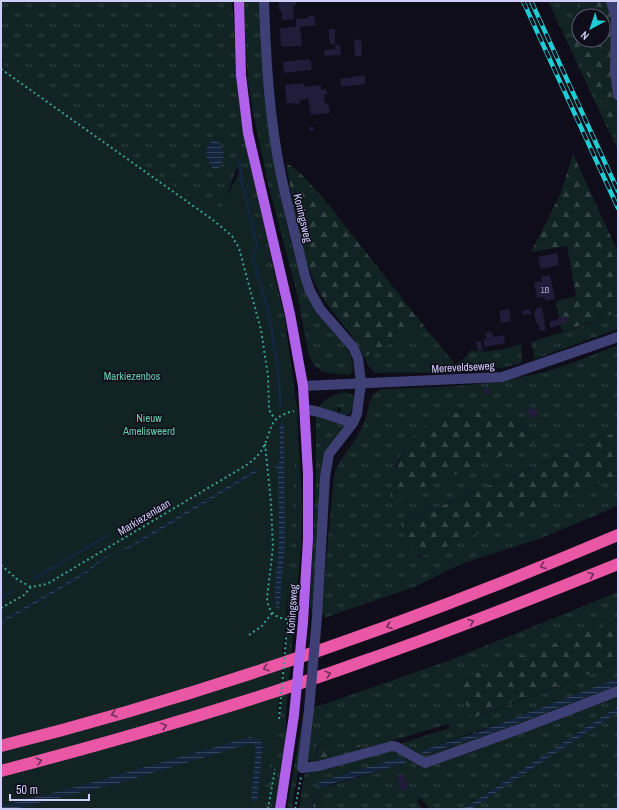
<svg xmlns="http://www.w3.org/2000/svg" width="619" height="810" font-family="'Archivo Narrow',sans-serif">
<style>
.grass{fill:url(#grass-tufts);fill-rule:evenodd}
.forest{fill:url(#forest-firs);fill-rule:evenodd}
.park{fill:#112322}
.water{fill:url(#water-rules)}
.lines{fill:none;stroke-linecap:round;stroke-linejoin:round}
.stream{stroke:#13263e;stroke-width:3}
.building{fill:#201c39}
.path{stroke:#3b9f94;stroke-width:2;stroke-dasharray:2 3;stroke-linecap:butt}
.minor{stroke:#3e3f74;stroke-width:10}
.major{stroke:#b162eb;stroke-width:10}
.highway{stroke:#e957a5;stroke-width:12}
.rail-casing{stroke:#1ccdd6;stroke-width:4.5}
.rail{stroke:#0f0d1a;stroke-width:3;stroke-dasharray:9;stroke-linecap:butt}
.path-bridge{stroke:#3b9f94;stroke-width:2;stroke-dasharray:2 3;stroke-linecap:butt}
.minor-bridge{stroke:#3e3f74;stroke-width:10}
.major-bridge{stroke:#b162eb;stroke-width:10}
.oneway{stroke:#712e59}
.labels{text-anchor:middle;stroke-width:3;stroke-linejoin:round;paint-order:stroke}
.number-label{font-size:9px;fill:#a4a1c9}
.street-label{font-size:11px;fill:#d0cdf9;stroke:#0f0d1a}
.park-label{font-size:11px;fill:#64ceae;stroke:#0f0d1a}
</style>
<defs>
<pattern id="grass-tufts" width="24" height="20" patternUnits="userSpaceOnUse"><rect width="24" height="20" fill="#112322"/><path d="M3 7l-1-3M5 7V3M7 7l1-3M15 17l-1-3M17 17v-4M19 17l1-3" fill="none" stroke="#334243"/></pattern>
<pattern id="forest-firs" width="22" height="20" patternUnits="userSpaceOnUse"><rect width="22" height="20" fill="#112322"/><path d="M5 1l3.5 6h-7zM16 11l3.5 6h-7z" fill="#334243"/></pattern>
<pattern id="water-rules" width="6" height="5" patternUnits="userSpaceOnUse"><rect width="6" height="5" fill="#13263e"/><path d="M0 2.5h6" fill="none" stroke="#34445b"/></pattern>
</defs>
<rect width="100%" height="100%" fill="#0f0d1a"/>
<path class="grass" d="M1,1h231l4,54 20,134 29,131 12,88 -54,-227 -4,-23 -2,12 -1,-1 -18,53 -217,-156zM213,140l5,1 6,12 -8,17 -5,-3 -5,-11 1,-10z
M242,1h19c8,96 11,195 44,287 6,18 63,71 44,87l-26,-3 -9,-7 -5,-9 -13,-67 -28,-105 -15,-72 -5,-31z
M548,1h70v150zM579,16h24v24h-24z
M618,312v17l-83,30 -4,-17 48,-15z
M424,326l31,38 11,-7 5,-7c17,4 34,-1 50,-6l1,19c-47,13 -98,9 -147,10l-7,-8 -4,-8z
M618,345v86l-213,90 3,26 7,9 5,1 198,-82v31l-79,33 -78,25 -47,23 -90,31 1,-4 -4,1 13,-140c7,-21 22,-32 30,-52 6,-13 2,-28 18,-34 50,-2 100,-2 149,-14 30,-6 58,-19 87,-30zM467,411c16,0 34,5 49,13 10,5 15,12 28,14l-149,30c13,-33 37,-52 72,-57z
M346,392l7,3c3,8 1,15 -5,20h-9l2,-7 -3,-1v8l-20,-6c6,-12 16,-14 28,-17z
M297,414l5,92 -1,41 -15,166v26l-11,70h-24l-89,-54 118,-38 7,-89 -2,-1 3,-8 -1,-39z
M316,415l27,10 1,4 -12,17 -19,170 -3,-12 6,-131z
M618,592v27l-26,10 -113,87 139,-53v15l-82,33 -114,39v3l2,2 64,-21 130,-49v5l-189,70 -30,-16 51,-16 -2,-4 -89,27 4,-10c-10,9 -22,15 -34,7 -5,-3 -6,-5 -11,-6l-4,21 -7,-3 6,-52 135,-47z
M618,696v10l-155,103h-33l-9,-11 -4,3 5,8h-100l-1,-9 -5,-4 2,-9 15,-2 73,-22 -87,19 -8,27h-12l5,-34 6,-5 18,-1 62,-18 6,1 20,10z
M618,712v97h-147l16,-12z
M303,715c4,7 -9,80 -11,94h-5z"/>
<path class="forest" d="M579,1h29l4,14 6,127 -44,-96zM579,16h24v24h-24z
M573,154l45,98v60l-56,20 -6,-31 20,-5 -9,-50 -36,6 30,-59z
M286,162l17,14 22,24 99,126 -60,31c-9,-23 -27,-37 -40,-57 -25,-42 -30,-91 -38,-138z
M467,411c17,0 33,3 48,12 11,7 16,13 30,15l-155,63c6,-50 23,-83 77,-90z
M618,431v44l-192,80 -11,1 -7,-9 -7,-24z
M618,619v44l-146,55 -16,-37z
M363,741l-4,10 -45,12 5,-21 21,10 14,-4z
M316,796l5,4 1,9h-10z"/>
<path class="park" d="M1,63l215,153 27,-50 55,245 -12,208 -9,106 -16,84h-260z"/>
<path class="water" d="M213,140l5,1c7,9 9,22 -2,29l-5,-3 -5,-11 1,-10z
M280,423h3l1,3 1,120 -6,64 -3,-1 -1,-21 4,-47 -1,-70 -1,-3 -4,-2 5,-2 2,-4z
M257,469l1,2 -99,60 -29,17 -16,5 -13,8 -14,12 -86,51v-3l85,-50 15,-12 28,-13z
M618,678v7l-130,49 -65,21 -1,-2v-3l51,-16 1,-3 2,2z
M618,706v6l-147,97h-8z
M250,737l8,2 5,5 -6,56 -2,2 -4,-2 5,-51 -2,-4 -5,-1 -127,38 -107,27h-14v-3l71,-18z
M398,758h5l3,5 -88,25 -7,21 8,-27z"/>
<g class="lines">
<path class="stream" d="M239,161l3,21 15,64 -4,12 16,57 7,42 5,49
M35,578l73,-43
M1,598l12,-7"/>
</g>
<path class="building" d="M279,1h17v4h-3l1,14 -12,1v-8l-3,-2z
M308,16h6l2,9 -16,2 2,19 -21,1 -1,-19 16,-1v-8l12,-1z
M328,29h7v15h-5z
M361,39l1,17h-7l-1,-16z
M335,45h5l1,10 -16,1 -1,-6 12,-1z
M309,59l2,2 1,9 -28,3 -1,-11z
M365,75v9l-24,3 -1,-8z
M304,83l1,4 16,-2v5l5,-1 1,5 -3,1 1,9 3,-1 2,10 -19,2 -3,-17 -8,3v3l-13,-1 -2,-18z
M309,127h4l1,3 -4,1z
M557,253l2,12 -18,4 -3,-12z
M550,275l5,24 -10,2v-4l-8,1 -3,-15 8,-2 -1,-4z
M542,307l4,23 -6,1 -2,-8h-2l-2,-12h2v-3z
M509,309l2,12 -10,2 -2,-12z
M530,309l1,5 -8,1 -1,-4z
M566,316l3,5 -18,7 -2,-6z
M492,332l1,5 11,-2 1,8 -20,4 -2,-8h3l-1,-6z
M481,341l2,9 -5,1 -2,-9z
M483,389h6l1,5h-7z
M535,407l4,8 -9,4 -3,-9z
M403,774l6,15 -7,2 -6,-14z"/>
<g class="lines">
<path class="path" d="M1,69l212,151 19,16 7,12 22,82 7,46 1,33 2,5 5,5
M265,444l6,59 2,44 -6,51c1,12 7,20 19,21l2,2 -1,7
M1,565l17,15 13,7
M1,608l23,-13 7,-8 16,-3 198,-118c6,-4 12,-9 16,-15 13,-20 4,-33 33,-40
M249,635l13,-9 10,-13
M268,809l7,-40
M295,809l6,-32"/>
<path class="minor" d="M264,1c2,58 5,117 17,174 7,34 16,67 24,101l5,15 10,18 33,38 5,11 3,25 -4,31 -4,9 -24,31 -4,23 -8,140
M611,1l5,18 -1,52 3,24
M303,386l199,-9 116,-40
M305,409l14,3 34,11
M309,710l-7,58 17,-2 73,-20 5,1 28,16 100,-36 93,-36"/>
<path class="major" d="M239,1l2,74 7,58 42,181 13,72 5,88v65l-5,83
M280,809l14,-94"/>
<path class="highway" d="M1,746c211,-53 417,-126 617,-211
M1,771c122,-32 244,-67 363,-110 86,-30 170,-63 254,-97"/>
<g class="rail-casing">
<path id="rail" d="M523,1l95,207
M531,1l87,190"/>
</g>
<use href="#rail" class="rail"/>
<path class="path-bridge" d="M279,719l8,-91"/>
<path class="minor-bridge" d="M309,710l8,-93"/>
<path class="major-bridge" d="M294,715l9,-93"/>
</g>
<defs><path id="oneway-chevron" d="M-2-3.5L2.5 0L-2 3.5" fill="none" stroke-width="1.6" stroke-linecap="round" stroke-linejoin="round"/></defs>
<g class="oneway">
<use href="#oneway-chevron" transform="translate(543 566) rotate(158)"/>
<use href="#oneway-chevron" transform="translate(591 575) rotate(-22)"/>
<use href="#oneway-chevron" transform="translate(471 622) rotate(-21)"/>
<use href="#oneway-chevron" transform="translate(389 626) rotate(160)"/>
<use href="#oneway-chevron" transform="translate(266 668) rotate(162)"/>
<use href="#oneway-chevron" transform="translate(328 674) rotate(-18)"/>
<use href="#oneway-chevron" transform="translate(114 714) rotate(164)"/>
<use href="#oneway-chevron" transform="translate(164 726) rotate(-17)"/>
<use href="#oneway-chevron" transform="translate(39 761) rotate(-15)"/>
</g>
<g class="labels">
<g class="number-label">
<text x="545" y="293">1B</text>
</g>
<g class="street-label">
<text transform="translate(303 218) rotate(77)" y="4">Koningsweg</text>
<text transform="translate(463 367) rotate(-3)" y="4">Mereveldseweg</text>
<text transform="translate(144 517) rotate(-31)" y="4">Markiezenlaan</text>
<text transform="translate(292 609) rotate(-86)" y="4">Koningsweg</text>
</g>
<g class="park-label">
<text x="132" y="380">Markiezenbos</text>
<text x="149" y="422">Nieuw<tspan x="149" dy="13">Amelisweerd</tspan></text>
</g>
</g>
<rect width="619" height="810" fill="none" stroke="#d0cdf9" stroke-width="4"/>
<g transform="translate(591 28) rotate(220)"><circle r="19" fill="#0f0d1a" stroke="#5c5a73"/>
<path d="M0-3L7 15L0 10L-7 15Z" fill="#1ccdd6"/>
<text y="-6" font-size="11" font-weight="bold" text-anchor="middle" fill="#d0cdf9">N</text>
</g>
<path d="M10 794v6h79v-6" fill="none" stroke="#d0cdf9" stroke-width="2"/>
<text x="16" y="794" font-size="12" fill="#d0cdf9" stroke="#0f0d1a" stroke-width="3" paint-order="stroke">50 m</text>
</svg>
